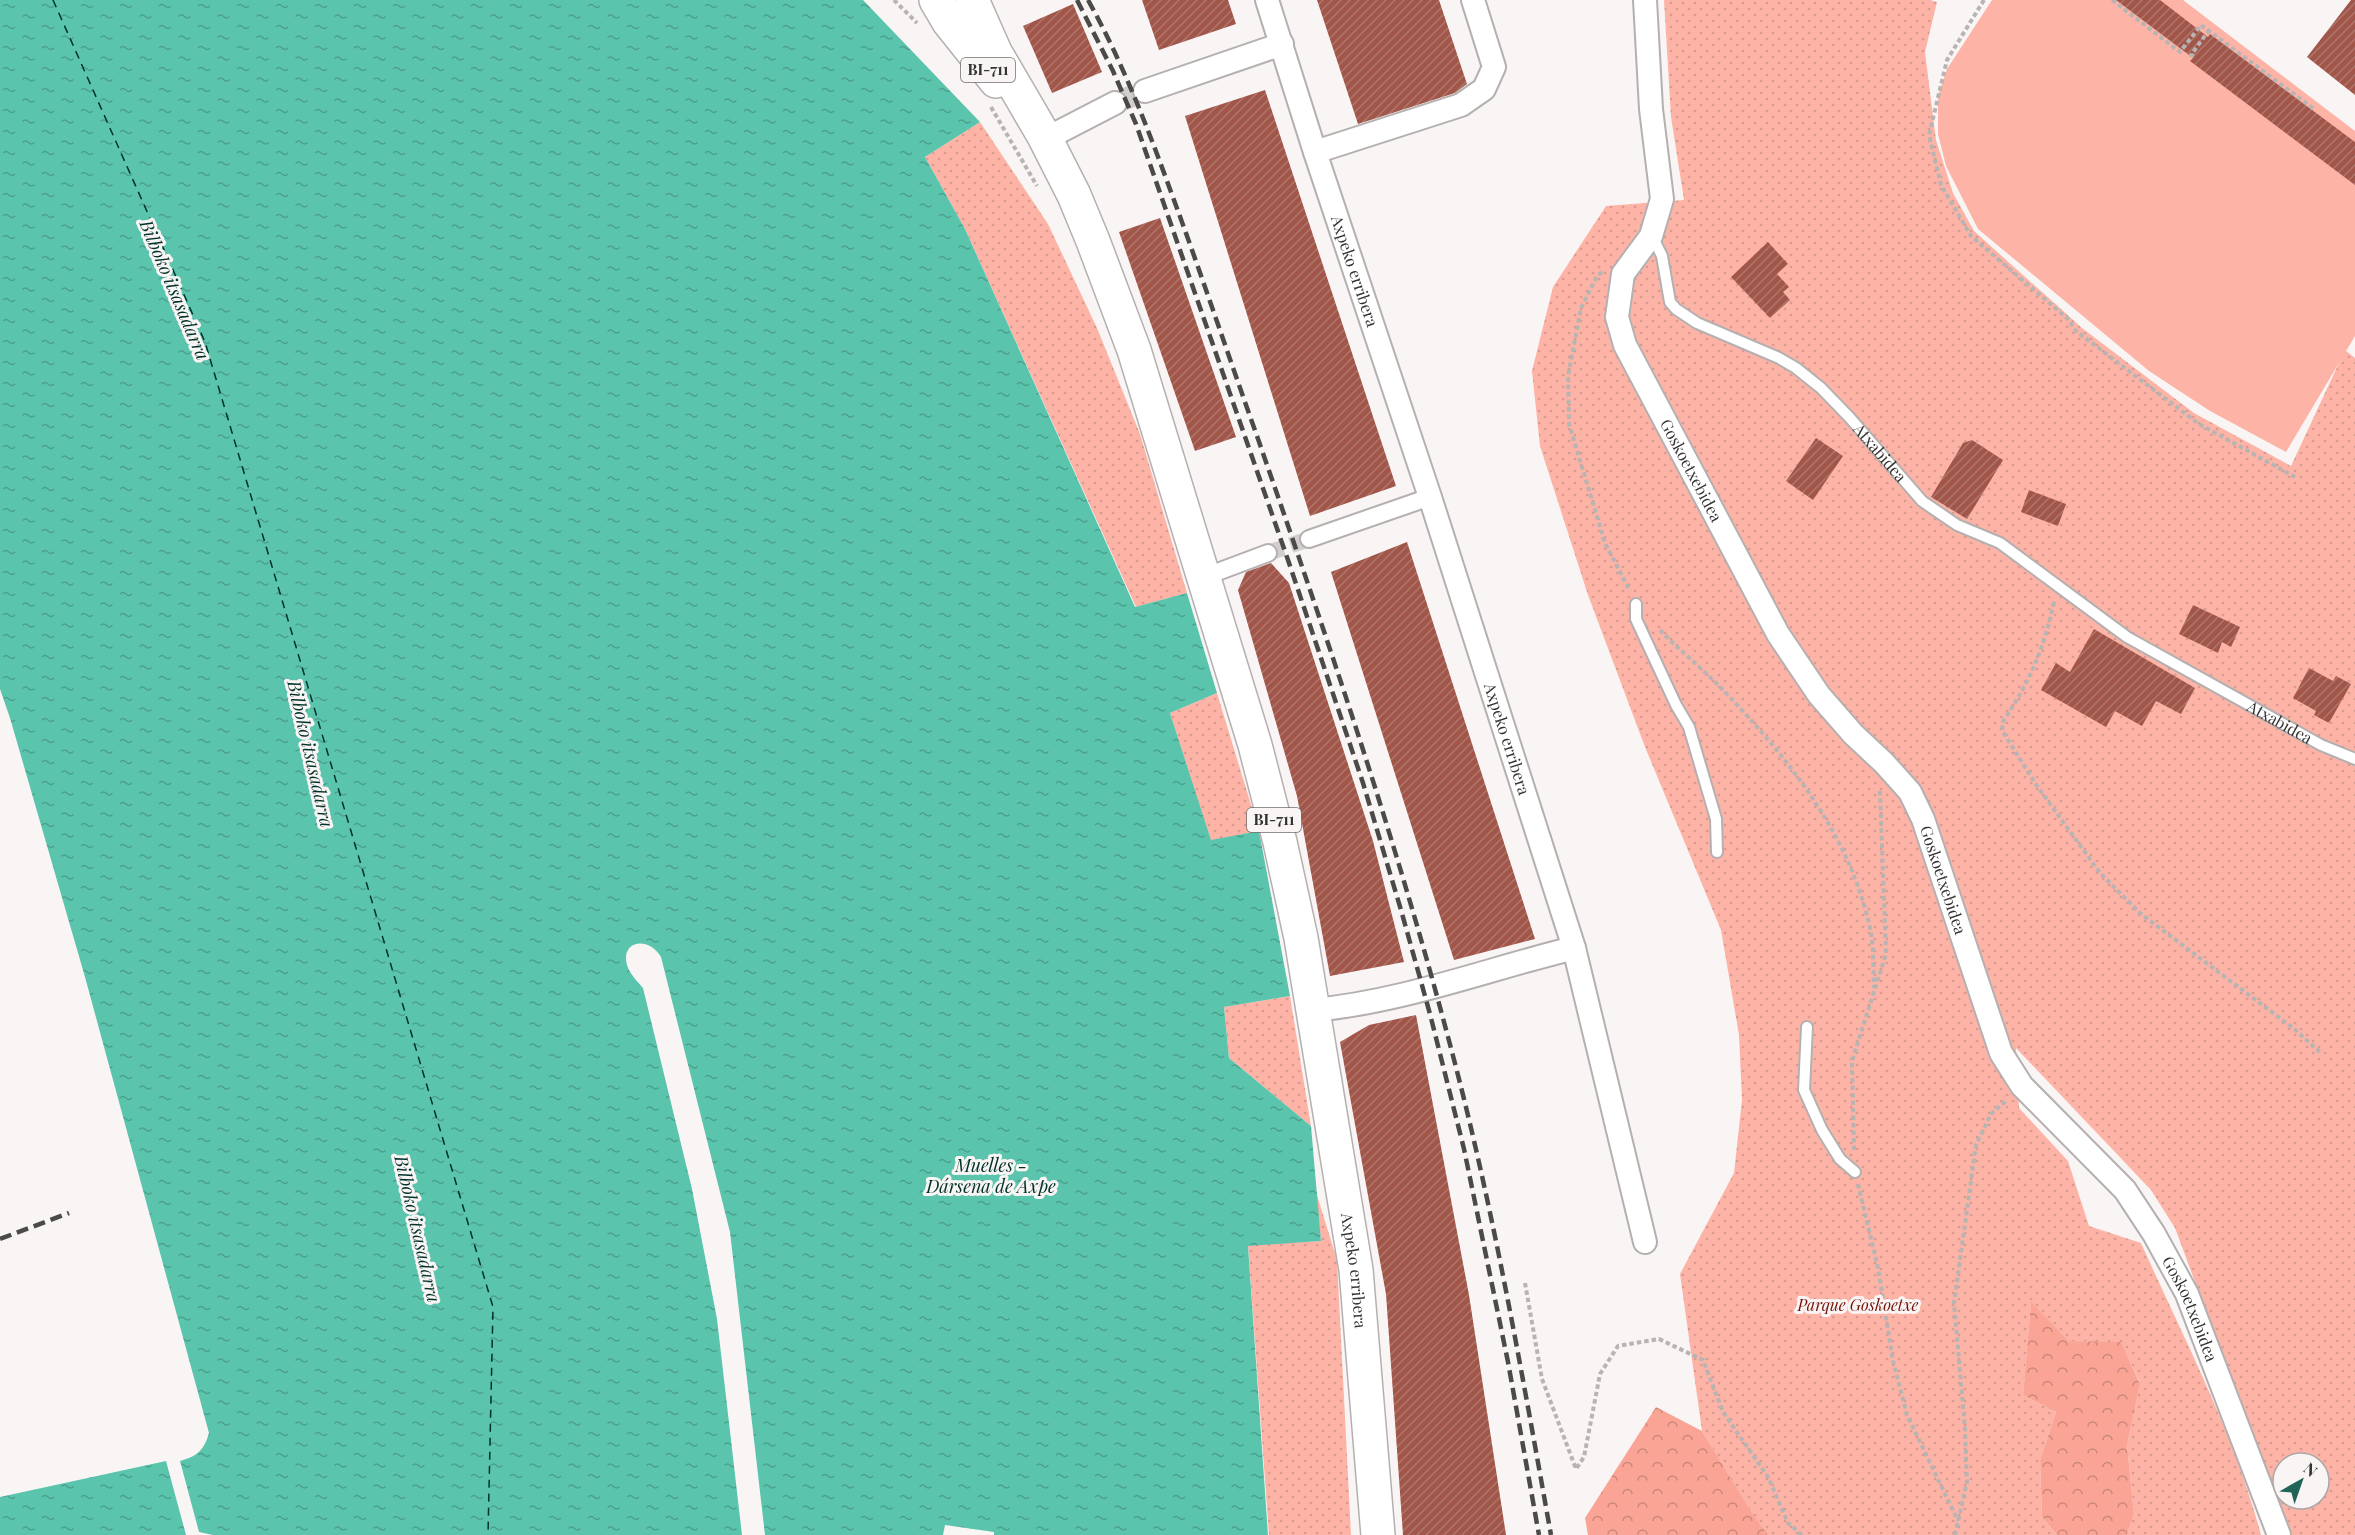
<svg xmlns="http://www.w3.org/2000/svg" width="2355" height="1535" font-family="'Playfair Display',serif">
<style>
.grass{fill:url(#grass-dots);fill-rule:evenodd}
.forest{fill:url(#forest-crowns)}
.garden{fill:#fdb4a7}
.water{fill:url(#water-ripples)}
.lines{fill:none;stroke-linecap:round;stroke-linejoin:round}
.ferry{stroke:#00322a;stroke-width:1.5;stroke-dasharray:8 6;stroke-linecap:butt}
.building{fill:url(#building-hatch)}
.pedestrian-tunnel{stroke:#d2cecd;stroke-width:16;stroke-dasharray:16 8;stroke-linecap:butt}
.minor-tunnel{stroke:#d2cecd;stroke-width:22;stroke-dasharray:22 11;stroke-linecap:butt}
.service-casing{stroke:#b5b0b0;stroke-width:14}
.pedestrian-casing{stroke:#b5b0b0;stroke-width:20}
.minor-casing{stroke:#b5b0b0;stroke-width:26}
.primary-casing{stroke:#b5b0b0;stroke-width:36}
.path{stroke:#b7b4b3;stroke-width:4;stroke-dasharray:4.5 3;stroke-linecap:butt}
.service{stroke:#fff;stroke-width:10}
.pedestrian{stroke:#fff;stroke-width:16}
.minor{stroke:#fff;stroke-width:22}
.primary{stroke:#fff;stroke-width:33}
.rail{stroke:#4b4a49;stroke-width:4.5;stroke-dasharray:12 6;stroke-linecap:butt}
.labels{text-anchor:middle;stroke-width:6;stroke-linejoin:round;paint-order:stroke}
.shield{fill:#f9f5f4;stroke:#6f6d6c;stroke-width:1.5}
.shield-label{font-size:15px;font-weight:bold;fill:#343332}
.street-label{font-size:16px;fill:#343332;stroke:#f9f5f4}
.park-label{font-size:16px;font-style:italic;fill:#751209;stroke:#f9f5f4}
.water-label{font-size:18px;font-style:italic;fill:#00322a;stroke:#f9f5f4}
</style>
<defs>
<pattern id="grass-dots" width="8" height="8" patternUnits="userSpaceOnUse" patternTransform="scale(1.5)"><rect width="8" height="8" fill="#fdb4a7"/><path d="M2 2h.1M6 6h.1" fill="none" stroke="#d99b90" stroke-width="1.8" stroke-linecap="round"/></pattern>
<pattern id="forest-crowns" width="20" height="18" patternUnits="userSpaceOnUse" patternTransform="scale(1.5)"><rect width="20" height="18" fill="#faa496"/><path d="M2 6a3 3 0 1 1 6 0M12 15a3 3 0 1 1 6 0" fill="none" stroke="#cb867b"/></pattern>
<pattern id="water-ripples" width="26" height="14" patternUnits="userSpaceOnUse" patternTransform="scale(1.5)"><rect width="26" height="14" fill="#5ac4ad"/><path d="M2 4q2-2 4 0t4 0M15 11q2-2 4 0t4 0" fill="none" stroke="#4ba08d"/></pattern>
<pattern id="building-hatch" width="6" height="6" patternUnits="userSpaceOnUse" patternTransform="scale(1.5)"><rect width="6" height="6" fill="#a25549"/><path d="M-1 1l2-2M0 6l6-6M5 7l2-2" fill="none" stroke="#ac766d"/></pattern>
</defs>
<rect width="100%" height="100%" fill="#f9f5f4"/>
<path class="grass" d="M1664,0h266l7,2 -12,50 11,88 17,53 21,38 108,97 112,85 97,53 54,-116 10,8v1177h-66l-114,-307 -24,-38 -135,-142 3,60 49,53 21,65 52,17c43,96 93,190 120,292h-134l7,-21 -7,-69 13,-62 -19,-40 -52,-2 -38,-38 -8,92 33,17 -16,48 2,57 15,18h-289l-16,-21 -50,-83 -22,-157 54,-101 8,-73 -3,-65 -18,-105 -76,-183 -57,-152 -48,-149 -8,-75 21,-84 53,-81 78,-6 -13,-83zM2283,1463h36v36h-36z
M980,122l68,102 49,104 43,106 47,159 -51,14 -171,-378 -40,-72z
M1217,693l42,138 -48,10 -41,-128z
M1290,996l21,130 -82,-68 -5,-51z
M1316,1192l21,68 14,275h-82l-21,-290 73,-4z"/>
<path class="forest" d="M2031,1302l38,39 52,1 19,42 -13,61 7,69 -7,21h-70l-15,-18 -2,-57 16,-48 -33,-17z
M1656,1407l46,24 50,82 16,22h-180l-3,-17z"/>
<path class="garden" d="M1992,0h191l172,131v205l-69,116 -76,-41 -61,-40 -171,-142 -32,-63 -8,-32v-38l9,-27z"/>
<path class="water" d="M0,0h863l117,122 -55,35 40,72 170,378 52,-14 30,100 -47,20 41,127 48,-9 31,165 -66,11 5,51 82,68 10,115 -73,5 20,289h-274v-3l-49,-7 -2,10h-178l-35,-303 -69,-275c-13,-22 -43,-16 -33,11 3,7 10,14 15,20l49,201 25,130 25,216h-529l-14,-3 -19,-71c18,-5 24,-11 29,-28l-124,-456 -75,-259 -10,-29z
M166,1461l20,74h-186v-38z"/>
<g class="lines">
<path class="ferry" d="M53,0l152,342 288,965 -5,228"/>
</g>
<path class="building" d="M1142,0h86l8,24 -77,26z
M1317,0h122l28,84 -12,9 -97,31z
M2116,0h44l48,37 2,-3 145,108v43l-165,-124 3,-3z
M2351,0h4v95l-48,-38z
M1073,4l29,68 -50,21 -29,-67z
M1265,90l131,396 -86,30 -125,-400z
M1160,218l76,219 -41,14 -76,-219z
M1768,242l20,22 -11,10 12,13 -6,5 7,8 -20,18 -39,-41z
M1816,438l27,18 -30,44 -27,-19z
M1972,440l31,20 -36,59 -36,-22 32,-54z
M2029,490l37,14 -8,22 -37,-14z
M1407,542l128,397 -81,21 -123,-388z
M1271,563l18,20 84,258 31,121 -74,14 -33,-180 -59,-206 8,-18z
M2193,605l47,22 -9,20 -9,-5 -4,11 -39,-19z
M2094,629l101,59 -14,26 -25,-13 -14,25 -27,-15 -9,16 -65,-37 15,-27 14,9z
M2309,668l24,13 3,-5 15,8 -22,39 -15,-8 2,-4 -23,-13z
M1416,1015l53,280 37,240h-103l-17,-241 -46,-252 29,-17z"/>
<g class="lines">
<path class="pedestrian-tunnel" d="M1268,553l41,-14"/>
<path class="minor-tunnel" d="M1115,103l30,-12"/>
<g class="service-casing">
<g id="service">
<path id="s1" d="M1652,236l10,20 8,46 6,7 21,14 82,35 17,10 25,20 29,30 72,83 35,24 43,18 127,94 194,108 34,14"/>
<path d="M1636,604v15l40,86 13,22 27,92 1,33"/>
<path d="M1807,1027l-3,63 18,40 18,29 15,13"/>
</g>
</g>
<g class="pedestrian-casing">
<path id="pedestrian" d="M1309,539l121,-42
M1204,577l64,-24"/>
</g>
<g class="minor-casing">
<g id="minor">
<path id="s2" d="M1267,0l48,152 115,345 144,451c-86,21 -172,54 -261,62"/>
<path id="s3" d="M1645,0l6,109 11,90 -11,37 -28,38 -6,43 8,28 153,289 41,61 34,39 31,29 26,29 13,27 78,234 21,33 103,104 29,44 33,60 92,241"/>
<path d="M1145,91l137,-47"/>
<path d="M1044,136l13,-3 58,-30"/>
<path d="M1315,152l146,-47 23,-16 10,-22 -21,-67"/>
<path d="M1574,948l71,294"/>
</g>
</g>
<g class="primary-casing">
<g id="primary">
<path d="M936,0l13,22 47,59"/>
<path id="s4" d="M972,0l23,52 49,84 30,59 19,46 41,109 121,395 25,97 21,96 55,332 22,265"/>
</g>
</g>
<path class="path" d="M894,0l23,23
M1984,0l-37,60 -18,75 12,50 30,51 97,83 8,12 123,93 96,53
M2112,0l68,52 21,-27 113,84
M2194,56l-3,-1 18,-25
M991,107l46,79
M1602,272l-5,4 -16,32 -13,68 1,48 36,119 25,48
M2054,602c-11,50 -24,79 -52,121l1,9 32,51 65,90 41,41 152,114 29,26
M1660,630c20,21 43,39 63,60 66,69 129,147 148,243 3,18 2,37 3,55
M1854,1150l-2,-89 34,-107 -6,-163
M1858,1184l20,84 15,93 14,54 51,106
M1525,1283l17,96 34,90 8,-12 16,-83 18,-28 41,-7 44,21 20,52 45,65 20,46 14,12
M1955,1535l12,-53 -2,-53 -11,-126 22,-158 15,-31 15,-13"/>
<use href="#service" class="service"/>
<use href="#pedestrian" class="pedestrian"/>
<use href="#minor" class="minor"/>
<use href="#primary" class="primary"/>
<path class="rail" d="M1077,0l36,71 23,53 152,436 75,223 38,127 29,104 34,135 44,213 31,173
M1088,0c34,61 59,126 83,192 30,81 57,163 86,244 69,199 137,397 191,601 44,163 73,331 103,498
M0,1239l69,-26"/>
</g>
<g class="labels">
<g class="shield">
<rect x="961" y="58" width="54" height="24" rx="4.5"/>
<rect x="1247" y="808" width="54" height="24" rx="4.5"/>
</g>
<g class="shield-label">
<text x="988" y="75">BI-711</text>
<text x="1274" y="825">BI-711</text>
</g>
<g class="street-label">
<text dy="6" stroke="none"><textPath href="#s2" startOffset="285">Axpeko erribera</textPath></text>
<text dy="6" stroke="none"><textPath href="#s1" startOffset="332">Atxabidea</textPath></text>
<text dy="6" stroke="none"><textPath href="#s3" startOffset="500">Goskoetxebidea</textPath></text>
<text dy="6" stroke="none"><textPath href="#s1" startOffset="818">Atxabidea</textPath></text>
<text dy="6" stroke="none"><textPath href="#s2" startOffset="777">Axpeko erribera</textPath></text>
<text dy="6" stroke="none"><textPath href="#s3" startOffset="986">Goskoetxebidea</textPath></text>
<text dy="6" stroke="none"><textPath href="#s4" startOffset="1335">Axpeko erribera</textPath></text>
<text dy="6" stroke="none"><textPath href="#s3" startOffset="1490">Goskoetxebidea</textPath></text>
</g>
<g class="park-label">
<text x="1858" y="1311">Parque Goskoetxe</text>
</g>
<g class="water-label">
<text transform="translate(174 290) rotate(67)" y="6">Bilboko itsasadarra</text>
<text transform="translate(310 754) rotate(77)" y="6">Bilboko itsasadarra</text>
<text x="991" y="1172">Muelles -<tspan x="991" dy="21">Dársena de Axpe</tspan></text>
<text transform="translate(417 1229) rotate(77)" y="6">Bilboko itsasadarra</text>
</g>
</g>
<g transform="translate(2301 1481) rotate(40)"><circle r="28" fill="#f9f5f4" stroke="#aaa7a6" stroke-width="1.5"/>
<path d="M0-4.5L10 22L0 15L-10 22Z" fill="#1f6457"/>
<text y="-9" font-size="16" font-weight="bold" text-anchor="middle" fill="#343332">N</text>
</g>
</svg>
